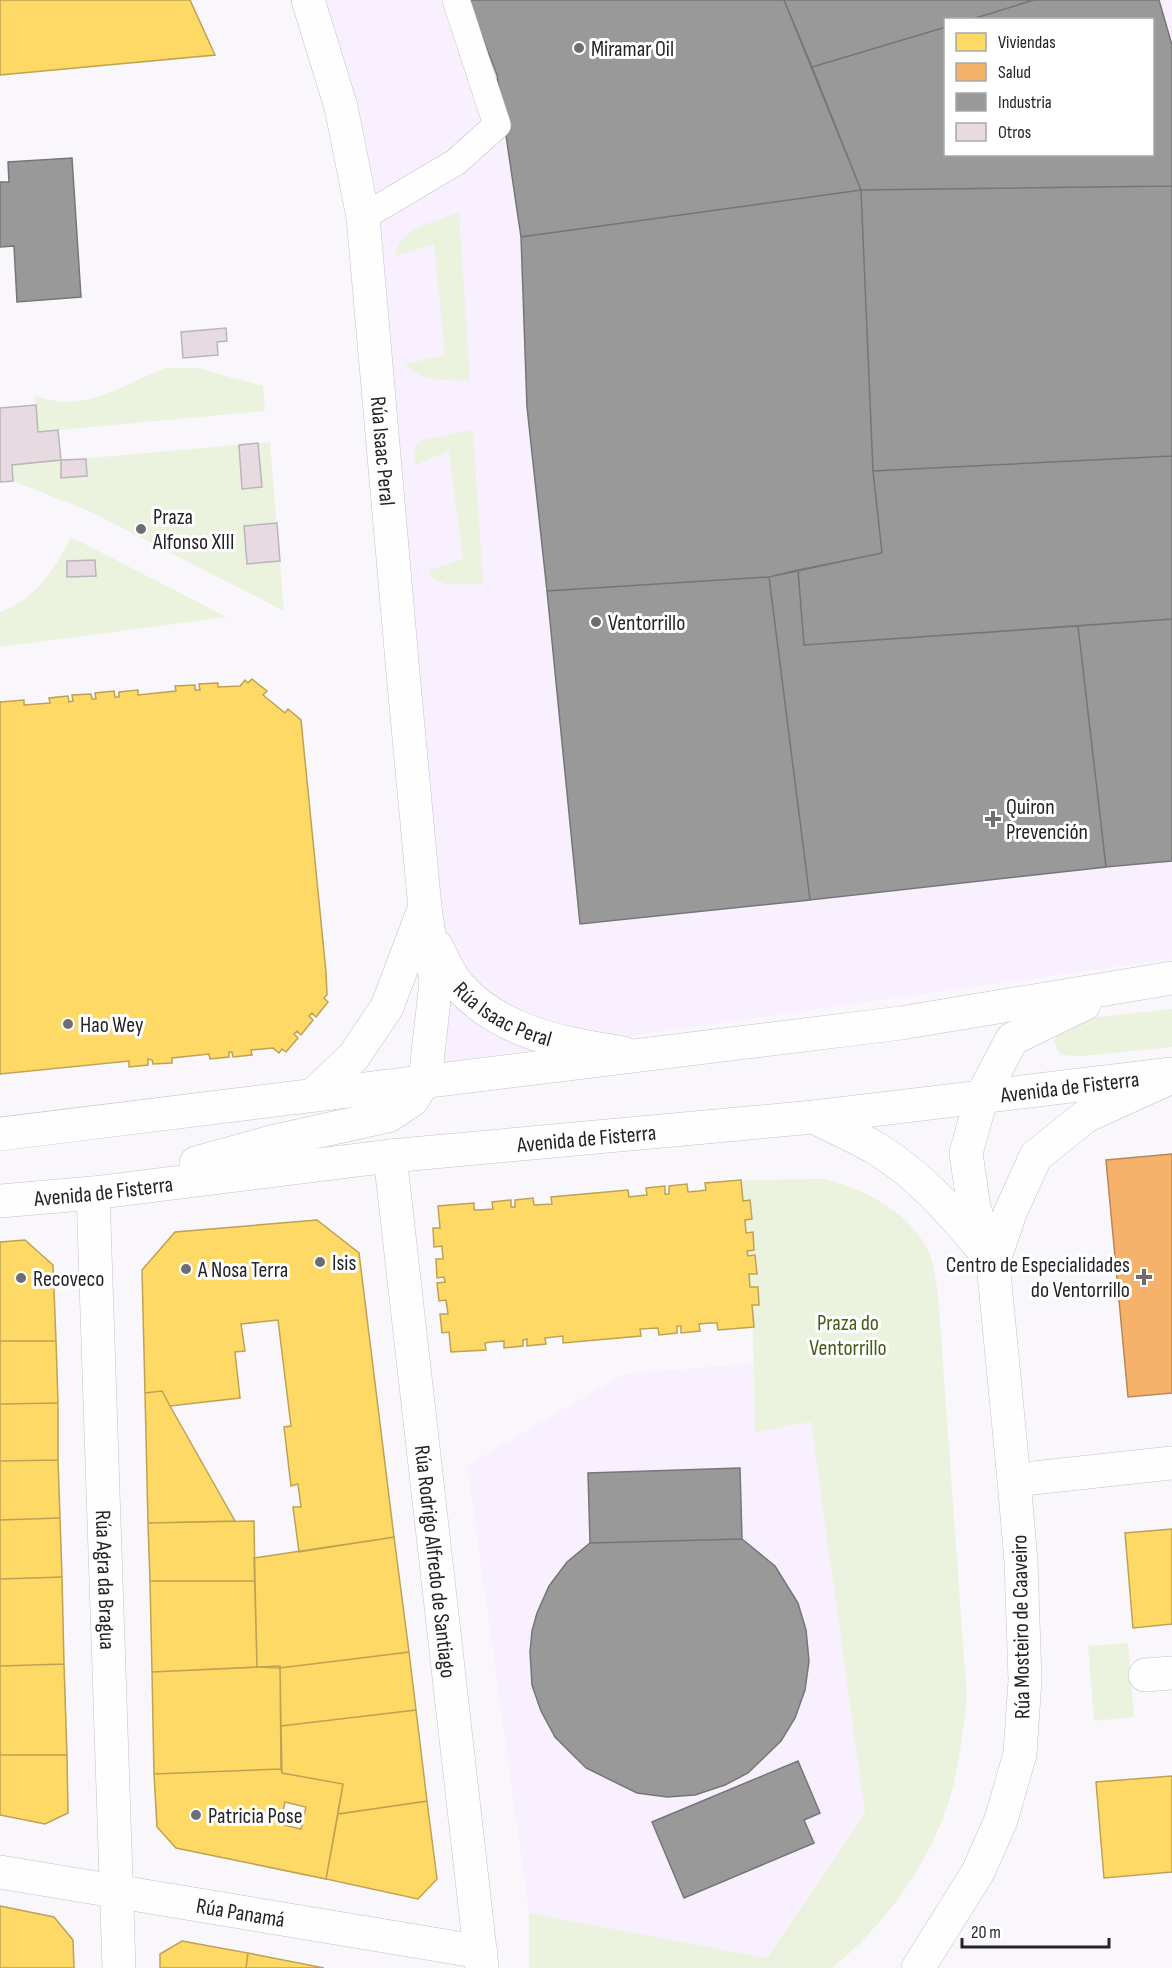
<svg xmlns="http://www.w3.org/2000/svg" width="1172" height="1968" font-family="'Sofia Sans Condensed',sans-serif">
<style>
.built{fill:#f8f0fe;fill-rule:evenodd}
.green{fill:#ebf3de}
.homes{fill:#ffd966;stroke:#bea253;stroke-width:1.5;fill-rule:evenodd}
.health{fill:#f6b26b;stroke:#b88757;stroke-width:1.5}
.industry{fill:#999;stroke:#767677;stroke-width:1.5}
.building{fill:#e7dbe1;stroke:#b9b5b8;stroke-width:1.5}
.lines{fill:none;stroke-linecap:round;stroke-linejoin:round}
.service-casing{stroke:#c4c1c6;stroke-width:28}
.minor-casing{stroke:#c4c1c6;stroke-width:34}
.secondary-casing{stroke:#c4c1c6;stroke-width:34}
.service{stroke:#fefeff;stroke-width:27}
.minor{stroke:#fefeff;stroke-width:33}
.secondary{stroke:#fefeff;stroke-width:33}
.poi-dot{fill:#706d72;stroke:#fff;stroke-width:2}
.labels{text-anchor:middle;stroke-width:6;stroke-linejoin:round;paint-order:stroke}
.poi-label{font-size:22px;fill:#262328;stroke:#fff;text-anchor:start}
.street-label{font-size:22px;fill:#262328;stroke:#fff}
.park-label{font-size:22px;fill:#455c17;stroke:#fff}
</style>
<rect width="100%" height="100%" fill="#faf7fc"/>
<path class="built" d="M308,0h864v959l-733,104 -76,-846zM946,20h206v134h-206z
M753,1363l2,68 56,-9 54,391 -98,145 -238,-45 -62,-448 157,-91z"/>
<path class="green" d="M459,212l11,169c-24,-1 -48,2 -65,-17l40,-9 -11,-111 -38,12c1,-28 40,-34 63,-44z
M166,368h31l66,18 2,25 -227,21 -3,-36c51,18 85,-11 131,-28z
M473,430l10,154h-38l-14,-6 -3,-7 35,-12 -14,-108 -34,14 -1,-15 8,-10z
M270,442l14,169 -195,-100 -76,-30 -1,-16z
M71,537l156,80 -227,30v-35c35,-12 55,-43 71,-75z
M1172,1009v38l-90,9 -22,-1 -6,-13 6,-13 18,-10z
M826,1179c41,12 80,31 101,69 7,13 8,31 11,45l29,406c-4,31 -7,62 -15,92 -19,68 -65,133 -120,177h-303v-55l238,45 98,-145 -54,-391 -56,10 -3,-127 7,-1 -1,-17h-8l-1,-13 7,-1 -1,-18 -7,1 -1,-5 7,-1 -1,-18 -7,1 -1,-13 5,-20 -7,1 -2,-21z
M1128,1643l6,74 -40,4 -6,-75z"/>
<path class="homes" d="M0,0h190l25,55 -215,20z
M252,679l15,12 -4,4 22,18 3,-4 13,11 25,252 1,23 -3,3 4,4 -12,15 -4,-4 -3,3 4,4 -12,15 -4,-4 -3,3 4,4 -12,14 -4,-3 -3,4 -6,-5 -22,2 1,5 -19,2 -1,-5h-3v5l-19,2 -1,-5 -37,4v5l-19,1 -1,-4 -4,-1v6l-19,2v-6l-129,13v-372l24,-2v5l26,-2 -1,-5 19,-2 1,6 4,-1 -1,-6 19,-1 1,5h4l-1,-6 19,-2 1,6h4v-5l19,-2v5l38,-4 -1,-5 20,-1v5h5l-1,-6 19,-1v4l22,-1 5,-6 3,3z
M741,1180l2,21 7,-1 2,19 -7,1 1,13 7,-1 1,18 -7,1 1,5 7,-1 2,19h-8l1,13h8l1,18h-7l2,22 -36,3 -1,-7h-7l-11,1 1,7 -19,2v-7h-4v7l-18,2 -1,-7 -18,1 1,7 -78,7v-7l-18,2 1,6 -19,2v-7l-4,1v6l-19,2v-7l-13,1 -6,1 1,7 -35,2 -2,-20 -7,1 -2,-19h8l-2,-14 -7,1 -2,-18 8,-1 -1,-5 -7,1 -1,-19h7l-1,-13 -8,1 -1,-19h7l-2,-22 36,-3v7h6l13,-1 -1,-7 19,-2v7h4v-7l18,-2 1,7 18,-1 -1,-7 77,-7 1,7 8,-1 10,-1 -1,-7 19,-2v8h4v-8l18,-2 1,8 10,-1 8,-1 -1,-7z
M317,1220l42,33 35,284 -95,15 -6,-45h8l-3,-23 -7,2 -7,-59 7,-1 -13,-106 -37,4 4,27 -10,1 5,46 -70,8 -8,-15 -17,2 -3,-123 33,-38z
M25,1240l28,25 3,76h-56v-99z
M0,1341h56l2,62 -58,1z
M162,1391l8,15 65,115 -87,2 -3,-130z
M58,1403v57l-58,1v-57z
M58,1460l2,58 -60,2v-59z
M60,1518l2,59 -62,2v-59z
M254,1521l1,60h-105l-2,-58z
M1172,1529v95l-39,4 -8,-95z
M394,1537l15,115 -129,16 -23,-1 -3,-109z
M62,1577l2,87 -64,2v-87z
M150,1581h105l2,86 -105,5z
M409,1652l7,58 -135,16 -1,-58z
M64,1664l3,91h-67v-89z
M280,1666l1,103 -127,5 -2,-102z
M416,1710l11,91 -89,13 5,-30 -61,-11 -1,-47z
M0,1755h67l1,58 -23,11 -45,-9z
M281,1769l1,4 61,11 -17,95 -150,-31 -19,-21 -3,-53zM285,1802l21,5 -5,22 -21,-5z
M1172,1776v96l-68,6 -8,-96z
M427,1801l10,78 -19,20 -92,-20 12,-65z
M0,1906l54,11 19,23 1,28h-74z
M182,1941l66,12 -2,15h-86v-14z
M248,1953l76,15h-78z"/>
<path class="health" d="M1172,1154v239l-44,4 -22,-237z"/>
<path class="industry" d="M468,0h316l77,190 -340,47 -24,-162z
M784,0h250l-65,20h-23v7l-134,40z
M1034,0h125l13,45v141l-311,4 -49,-123 134,-40v127h206v-134h-183z
M72,158l9,139 -64,5 -3,-56 -14,1v-65h9l-1,-20z
M1172,186v270l-299,15 -12,-281z
M861,190l12,281 9,82 -113,24 -222,14 -20,-184 -6,-170z
M1172,456v163l-368,26 -6,-75 84,-17 -9,-82z
M798,570l6,75 274,-19 28,241 -296,33 -41,-323z
M769,577l41,323 -230,24 -33,-333z
M1172,619v242l-66,6 -28,-241z
M740,1468l2,71 -152,4 -2,-70z
M742,1539l33,27 23,37 8,27 3,31 -4,29 -10,28 -14,23 -33,32 -23,12 -30,10 -28,2 -30,-4 -51,-25 -31,-31 -14,-26 -9,-26 -2,-33 2,-21 5,-18 12,-27 18,-24 23,-19z
M798,1761l22,52 -16,7 10,23 -130,55 -32,-76z"/>
<path class="building" d="M226,328l1,13 -10,1 1,13 -35,3 -2,-26z
M36,405l2,27 20,-2 3,30 -49,5 1,16 -13,1v-74z
M258,443l4,44 -20,2 -3,-44z
M86,459l1,17 -26,2v-18z
M277,523l3,38 -33,3 -3,-38z
M95,560l1,16 -29,1v-16z"/>
<g class="lines">
<g class="service-casing">
<path id="service" d="M363,217l93,-55 41,-37 -41,-125"/>
</g>
<g class="minor-casing">
<g id="minor">
<path id="s1" d="M308,0l33,107 22,110 41,467 21,224 11,74 -11,98"/>
<path id="s2" d="M437,947c6,13 13,29 23,40 43,47 103,56 163,66"/>
<path d="M313,1095l41,-39 33,-49 37,-98"/>
<path d="M814,1117c21,11 43,20 63,32 41,25 72,60 102,96"/>
<path id="s3" d="M390,1156l92,812"/>
<path id="s4" d="M93,1193l26,775"/>
<path d="M993,1263l17,-50 26,-57 50,-40 86,-39"/>
<path d="M1014,1480l158,-17"/>
<path d="M1145,1675l27,-2"/>
<path id="s5" d="M0,1872l481,80"/>
<path d="M918,1968l60,-96 23,-52 19,-66 5,-74 -4,-118 -7,-82 -21,-217 -19,-55 -8,-55 16,-57"/>
</g>
</g>
<g class="secondary-casing">
<g id="secondary">
<path d="M982,1096l30,-57 72,-35"/>
<path d="M0,1134l901,-111 271,-45"/>
<path d="M196,1163l79,-22 113,-25 24,-16 13,-20"/>
<path id="s6" d="M0,1201l93,-8 297,-37 424,-39 358,-43"/>
</g>
</g>
<use href="#service" class="service"/>
<use href="#minor" class="minor"/>
<use href="#secondary" class="secondary"/>
</g>
<g class="poi-dot">
<circle cx="579" cy="48" r="6"/>
<circle cx="141" cy="529" r="6"/>
<circle cx="596" cy="622" r="6"/>
<path d="M990 810h6v6h6v6h-6v6h-6v-6h-6v-6h6z"/>
<circle cx="68" cy="1024" r="6"/>
<circle cx="320" cy="1262" r="6"/>
<circle cx="186" cy="1269" r="6"/>
<path d="M1141 1268h6v6h6v6h-6v6h-6v-6h-6v-6h6z"/>
<circle cx="21" cy="1278" r="6"/>
<circle cx="196" cy="1815" r="6"/>
</g>
<g class="labels">
<g class="poi-label">
<text x="591" y="56">Miramar Oil</text>
<text x="153" y="524">Praza<tspan x="153" dy="25">Alfonso XIII</tspan></text>
<text x="608" y="630">Ventorrillo</text>
<text x="1006" y="814">Quiron<tspan x="1006" dy="25">Prevención</tspan></text>
<text x="80" y="1032">Hao Wey</text>
<text x="332" y="1270">Isis</text>
<text x="1130" y="1272" text-anchor="end">Centro de Especialidades<tspan x="1130" dy="25">do Ventorrillo</tspan></text>
<text x="198" y="1277">A Nosa Terra</text>
<text x="33" y="1286">Recoveco</text>
<text x="208" y="1823">Patricia Pose</text>
</g>
<g class="street-label">
<text dy="8" stroke="none"><textPath href="#s1" startOffset="459">Rúa Isaac Peral</textPath></text>
<text dy="8" stroke="none"><textPath href="#s2" startOffset="98">Rúa Isaac Peral</textPath></text>
<text dy="8" stroke="none"><textPath href="#s6" startOffset="1076">Avenida de Fisterra</textPath></text>
<text dy="8" stroke="none"><textPath href="#s6" startOffset="590">Avenida de Fisterra</textPath></text>
<text dy="8" stroke="none"><textPath href="#s6" startOffset="104">Avenida de Fisterra</textPath></text>
<text dy="8" stroke="none"><textPath href="#s3" startOffset="408">Rúa Rodrigo Alfredo de Santiago</textPath></text>
<text dy="8" stroke="none"><textPath href="#s4" startOffset="387">Rúa Agra da Bragua</textPath></text>
<text transform="translate(1020 1627) rotate(-91)" y="8">Rúa Mosteiro de Caaveiro</text>
<text dy="8" stroke="none"><textPath href="#s5" startOffset="244">Rúa Panamá</textPath></text>
</g>
<g class="park-label">
<text x="848" y="1330">Praza do<tspan x="848" dy="25">Ventorrillo</tspan></text>
</g>
</g>
<rect x="944" y="18" width="210" height="138" fill="#ffffff" stroke="#a8a7a9" stroke-width="1.5"/>
<rect x="956" y="33" width="30" height="18" fill="#ffd966" stroke="#a8a7a9" stroke-width="1.5"/>
<text x="998" y="48" font-size="18" fill="#262328">Viviendas</text>
<rect x="956" y="63" width="30" height="18" fill="#f6b26b" stroke="#a8a7a9" stroke-width="1.5"/>
<text x="998" y="78" font-size="18" fill="#262328">Salud</text>
<rect x="956" y="93" width="30" height="18" fill="#999999" stroke="#a8a7a9" stroke-width="1.5"/>
<text x="998" y="108" font-size="18" fill="#262328">Industria</text>
<rect x="956" y="123" width="30" height="18" fill="#e7dbe1" stroke="#a8a7a9" stroke-width="1.5"/>
<text x="998" y="138" font-size="18" fill="#262328">Otros</text>
<path d="M962 1938v9h147v-9" fill="none" stroke="#262328" stroke-width="3"/>
<text x="971" y="1938" font-size="18" fill="#262328" stroke="#ffffff" stroke-width="4.5" paint-order="stroke">20 m</text>
</svg>
